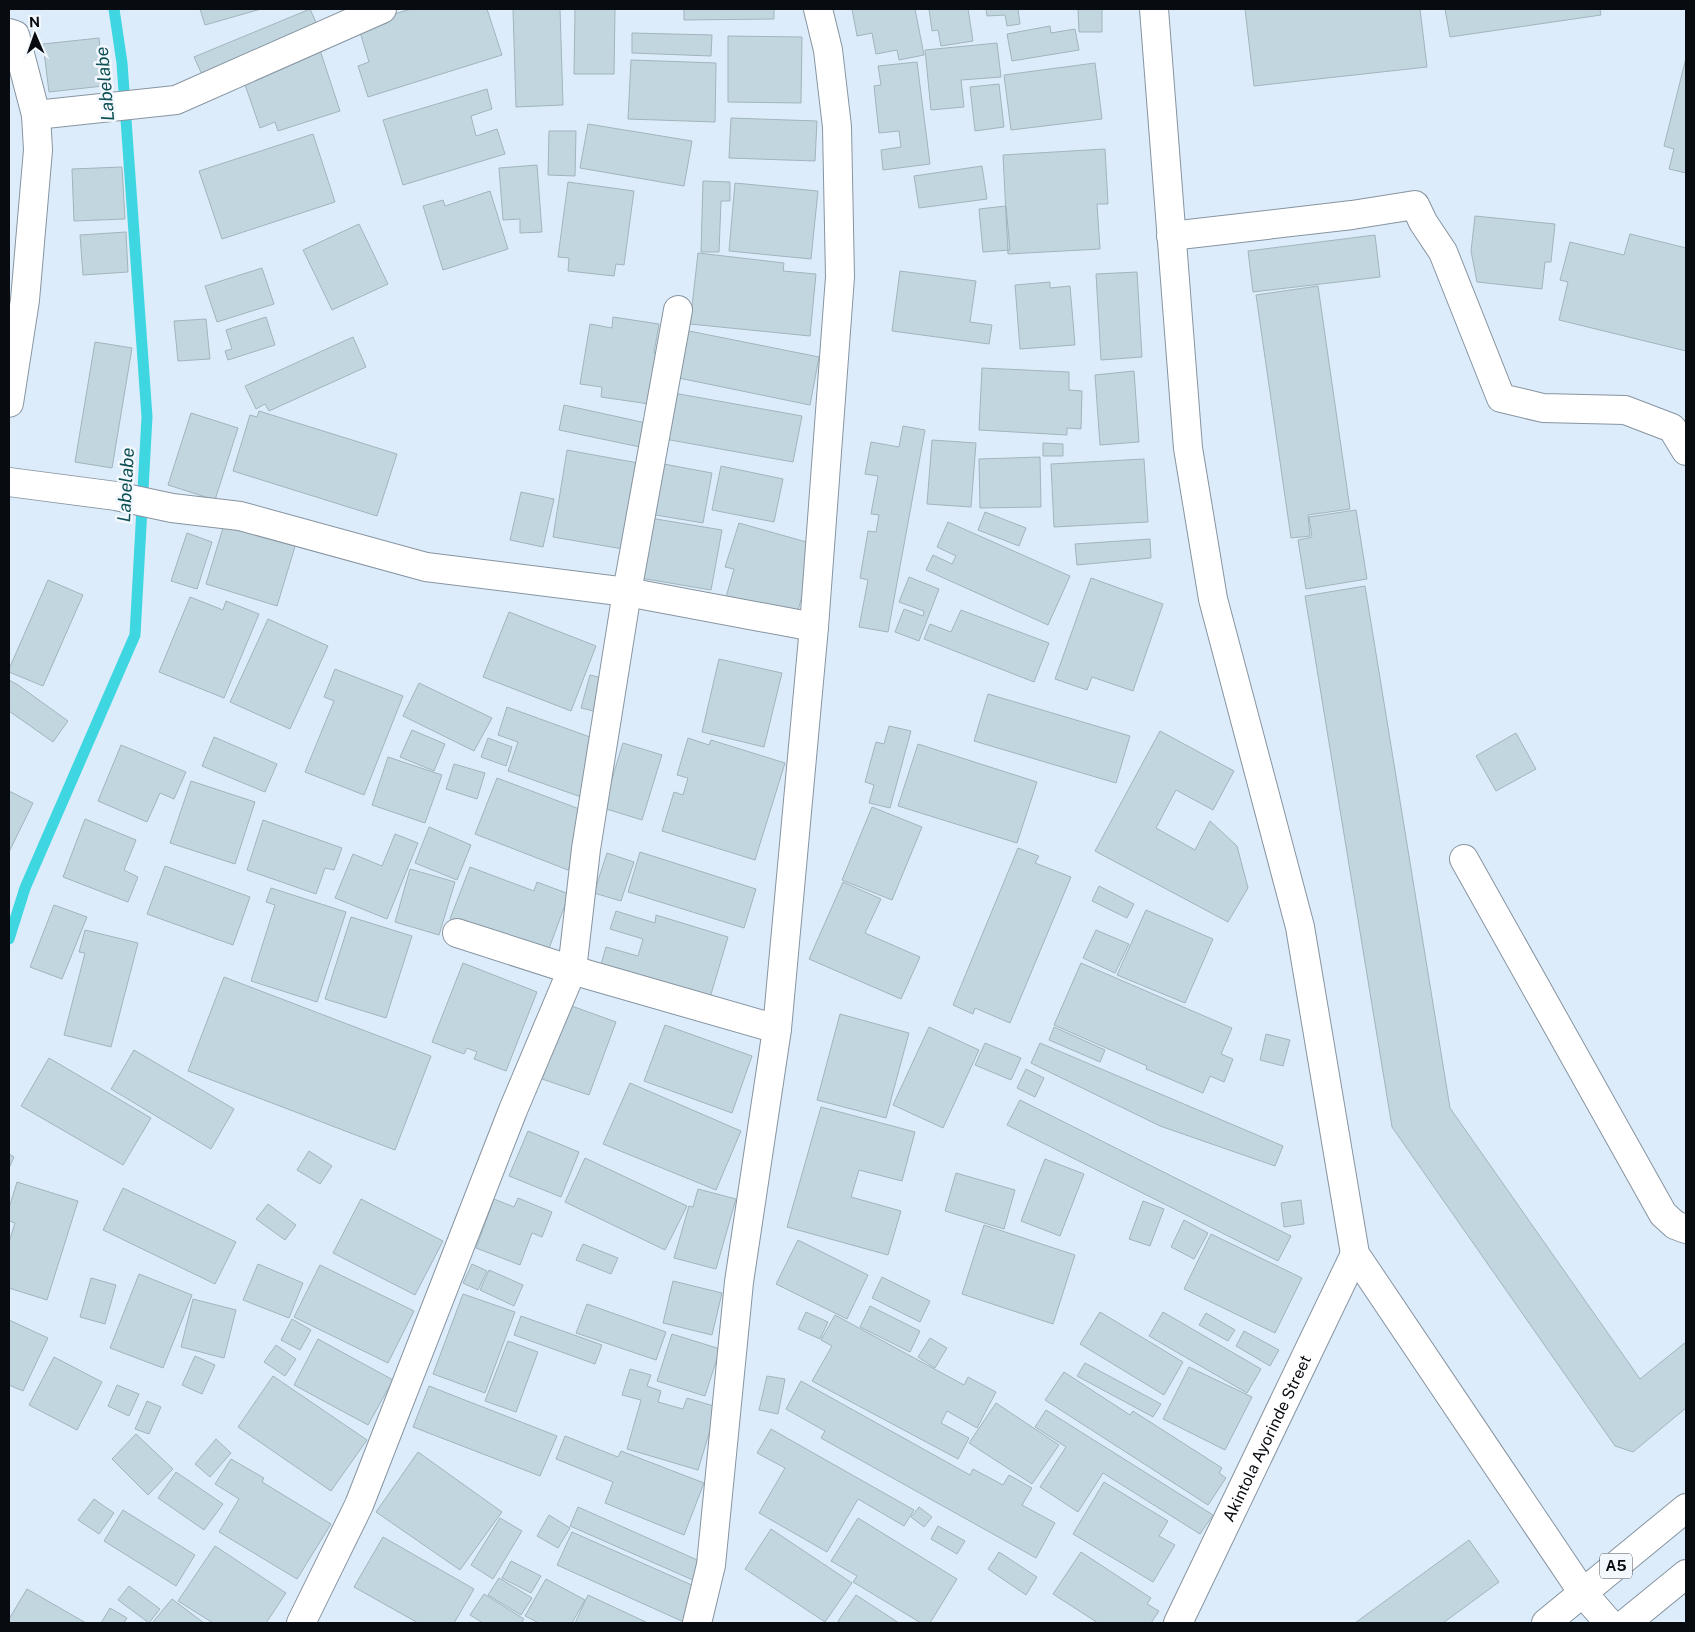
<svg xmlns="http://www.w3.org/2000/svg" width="1695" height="1632" font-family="'Public Sans',sans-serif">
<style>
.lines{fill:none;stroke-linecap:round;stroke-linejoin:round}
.stream{stroke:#3ed6e1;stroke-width:11}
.building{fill:#c1d6de;stroke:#a1b5bd}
.minor-casing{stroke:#8794a1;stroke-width:30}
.highway-casing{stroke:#8794a1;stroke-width:30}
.minor{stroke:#fff;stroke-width:28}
.highway{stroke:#fff;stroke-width:28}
.labels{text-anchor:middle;stroke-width:5;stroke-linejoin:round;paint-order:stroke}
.shield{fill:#f2f8fd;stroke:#4e5358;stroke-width:1}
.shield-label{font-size:15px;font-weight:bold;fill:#080c11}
.street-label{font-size:16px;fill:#080c11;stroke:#f2f8fd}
.water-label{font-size:18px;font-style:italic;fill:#0d4e52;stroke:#f2f8fd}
</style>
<rect width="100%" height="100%" fill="#ddecfa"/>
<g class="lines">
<path class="stream" d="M9,939l16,-51 110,-253 12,-218 -25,-354 -8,-54"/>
</g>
<path class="building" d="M200,9h61l-56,16z
M310,9l10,22 -116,48 -10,-22z
M411,9h76l15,46 -134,42 -10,-31 11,-4 -9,-30 27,-9 -3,-6z
M513,9h47l3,96 -47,2z
M575,9h40l-1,65h-40z
M684,9h90v10l-90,1z
M852,9h63l9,46 -25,5 -2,-10 -21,4 -4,-21 -15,3z
M929,9h39l5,32 -32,5 -3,-16 -6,1z
M986,9h32l2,15 -13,2 -2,-11 -18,1z
M1078,9h24v23h-23z
M1245,9h175l7,58 -173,19z
M1445,9h155l1,6 -151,22z
M1050,26l1,7 24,-4 4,21 -67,11 -5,-27z
M632,33l80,2 -1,21 -79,-3z
M728,36l74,1 -1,66 -73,-1z
M99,38l4,48 -54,6 -6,-48z
M997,43l4,34 -40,3 3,27 -33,3 -6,-60z
M318,44l22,67 -62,20 -3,-9 -15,6 -18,-52z
M1686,58v115l-17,-4 5,-20 -10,-3z
M631,60l85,3 -1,59 -87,-3z
M917,62l13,102 -47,6 -2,-20 20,-3 -2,-16 -20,2 -5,-47 7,-1 -3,-19z
M1095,63l7,56 -91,11 -7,-55z
M999,84l5,43 -29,4 -5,-44z
M487,89l5,20 -21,7 5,20 21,-7 8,25 -102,31 -20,-65z
M731,118l86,3 -2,40 -86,-3z
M588,124l104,17 -8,45 -104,-18z
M549,131h27l-1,45 -27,-1z
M313,134l22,68 -113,37 -23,-68z
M1105,149l3,55h-11l3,45 -92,5 -5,-99z
M537,165l5,67 -22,1v-14l-17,1 -4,-52z
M982,166l5,33 -68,9 -5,-32z
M122,167l3,52 -51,2 -2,-52z
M703,181l27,1v19h-9l-2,51h-18z
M568,182l66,9 -10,74 -8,-1 -2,12 -46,-5 1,-13 -11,-1z
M735,183l83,8 -7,68 -82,-8z
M490,191l18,58 -65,21 -20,-64 20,-6 2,6z
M1006,206l4,44 -27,2 -4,-43z
M1475,216l80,8 -4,38h-6l-3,27 -65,-7 -6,-31z
M359,224l29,60 -56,26 -29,-60z
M126,232l2,40 -45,3 -3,-40z
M1630,234l56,14v103l-127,-31 9,-38 -8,-2 10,-38 54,13z
M1375,235l5,42 -127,15 -5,-41z
M698,253l86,10 -1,8 33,3 -6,62 -120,-12z
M262,268l12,36 -57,18 -12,-36z
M900,271l76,10 -6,41 22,3 -3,19 -97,-13z
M1137,272l5,85 -41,3 -5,-86z
M1050,282v6l20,-2 5,59 -55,4 -5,-64z
M1318,286l32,223 -42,6 2,21 -19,2 -35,-243z
M266,317l9,28 -47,15 -3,-9 7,-2 -6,-19z
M613,317l46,7 -5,29h4l-9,51 -48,-7 1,-10 -22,-3 10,-60 22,4z
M206,319l4,40 -32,2 -4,-40z
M679,329l140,28 -9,48 -141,-29z
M353,337l13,30 -97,44 -4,-7 -9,5 -11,-23z
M95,342l37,6 -20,120 -37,-6z
M982,368l87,4v18l13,1 -1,38 -14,-1v7l-88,-5z
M1134,371l5,71 -39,3 -5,-70z
M668,392l134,24 -9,46 -134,-24z
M564,405l82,18 -6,24 -81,-17z
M259,411l138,43 -20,62 -144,-45 17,-56 7,2z
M191,413l47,15 -23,72 -47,-15z
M903,426l22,4 -37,202 -29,-5 9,-47 -8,-2 8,-47 8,1 3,-17 -8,-1 7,-38 -13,-2 6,-32 28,5z
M932,440l44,3 -5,64 -44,-3z
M1043,443l20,1v12h-20z
M567,450l71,13 -15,86 -70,-12z
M1040,457l1,50 -61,1 -1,-49z
M1144,459l4,63 -94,5 -3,-63z
M653,462l59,11 -9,50 -59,-10z
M721,466l62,13 -9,43 -62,-12z
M521,492l33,7 -11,48 -33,-7z
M1356,510l11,69 -61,10 -8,-49 14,-3 -3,-20z
M985,512l41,16 -7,18 -41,-16z
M226,518l71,22 -20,66 -71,-22z
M650,518l72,12 -11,60 -71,-12z
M948,522l122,54 -22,49 -122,-55 7,-15 19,9 4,-8 -19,-9z
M739,523l78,22 -21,72 -70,-20 8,-28 -9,-2z
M187,533l25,9 -15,47 -26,-8z
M1150,539l1,19 -74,7 -2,-21z
M909,577l30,12 -20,52 -24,-9 9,-23 19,7 1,-5 -25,-9z
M1091,578l72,26 -30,87 -41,-14 -5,13 -32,-11z
M48,580l35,15 -40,91 -34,-14v-3z
M1365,586l85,522 190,271 46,-37v66l-53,44 -18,-6 -223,-319 -87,-531z
M190,597l33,13 3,-9 33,13 -35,84 -65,-26z
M961,610l88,33 -15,39 -110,-43 6,-15 21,8z
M509,612l87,34 -25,65 -88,-34z
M268,619l60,27 -38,83 -60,-27z
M719,659l63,14 -18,74 -62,-15z
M335,669l68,27 -39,99 -59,-23 29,-71 -10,-4z
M590,675l20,5 -8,33 -21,-5z
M9,680l9,5 50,36 -15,21 -44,-31z
M419,683l73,35 -18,33 -71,-35z
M988,694l142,42 -14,47 -142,-42z
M507,707l94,34 -20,56 -73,-26 10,-29 -20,-7z
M889,726l22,5 -21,77 -21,-5 5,-18 -9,-3 11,-40 8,2z
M412,730l33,14 -11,27 -34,-14z
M1160,731l74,40 -21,39 -37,-20 -20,38 39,22 15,-29 27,25 11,42 -20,34 -133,-71z
M1516,733l20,36 -40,22 -20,-35z
M214,737l63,27 -12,28 -63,-26z
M488,738l24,9 -6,19 -25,-9z
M688,738l21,7 2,-5 74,23 -30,97 -93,-29 12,-39 9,3 5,-17 -11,-3z
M623,743l39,12 -20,65 -39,-12z
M918,744l119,38 -20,61 -119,-37z
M121,745l65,27 -12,27 -14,-6 -13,29 -49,-21z
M388,757l54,18 -17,48 -53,-18z
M454,764l31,9 -8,26 -31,-10z
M497,778l93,35 -22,57 -93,-36z
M191,781l64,21 -20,62 -65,-21z
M9,791l24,12 -24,49z
M872,807l50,20 -30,73 -50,-20z
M85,819l51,21 -12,30 14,7 -10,25 -65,-25z
M263,820l79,28 -8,22 -9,-2 -9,26 -69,-24z
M429,827l42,18 -14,35 -42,-17z
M395,834l23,9 -31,76 -52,-21 18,-44 29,12z
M1018,848l21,8 -4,7 36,14 -61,146 -35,-15 -2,6 -20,-9z
M640,852l116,37 -12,39 -116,-36z
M607,853l27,9 -13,39 -27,-8z
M165,866l85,31 -17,48 -86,-31z
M470,867l64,24 3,-9 32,12 -22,60 -97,-35z
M410,869l45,13 -16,53 -44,-13z
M843,882l38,17 -16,34 55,24 -19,42 -92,-40z
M1099,886l35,18 -7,14 -35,-17z
M271,888l75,24 -29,90 -66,-21 24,-76 -9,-3z
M54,905l33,12 -25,62 -32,-12z
M1146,910l67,29 -28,64 -68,-28z
M616,911l39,12 1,-8 72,22 -19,64 -109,-33 6,-21 32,9 5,-17 -33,-10z
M351,917l61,19 -26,82 -61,-19z
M85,930l53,13 -27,104 -47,-12 21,-82 -6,-1z
M1096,930l33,14 -14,29 -32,-15z
M463,963l74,29 -31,79 -32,-12 3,-7 -10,-4 -3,6 -32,-12z
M1081,963l151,65 -11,26 12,5 -9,23 -14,-6 -7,17 -57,-24 1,-3 -93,-41z
M224,977l207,79 -36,94 -207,-79z
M569,1005l47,17 -27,73 -47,-16z
M840,1014l69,19 -23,85 -69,-18z
M665,1025l87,31 -20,57 -88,-32z
M929,1027l50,23 -36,78 -50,-23z
M1054,1027l51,23 -5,12 -51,-22z
M1266,1034l24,6 -7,26 -23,-6z
M985,1043l36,15 -10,22 -36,-15z
M1040,1043l243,103 -8,20 -115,-40 -129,-63z
M134,1050l100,59 -23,40 -100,-60z
M49,1058l102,60 -28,47 -102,-59z
M1026,1069l18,9 -9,19 -18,-9z
M630,1083l111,48 -25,59 -113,-46z
M1020,1100l271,136 -13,25 -271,-136z
M821,1107l94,25 -13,49 -43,-11 -8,27 50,14 -13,44 -101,-28z
M528,1131l51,21 -18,45 -52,-21z
M309,1151l23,15 -12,18 -23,-14z
M9,1154l5,3 -5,11z
M585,1158l102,48 -22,44 -100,-48z
M1045,1159l39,15 -24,62 -39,-15z
M956,1173l59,17 -11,39 -59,-18z
M17,1182l61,19 -31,99 -38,-12v-46l6,-19 -6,-2v-13z
M123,1188l113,54 -21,42 -112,-54z
M698,1189l38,10 -20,70 -42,-11 15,-52 4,1z
M518,1198l34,14 -10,25 -10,-4 -12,32 -44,-17 18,-49 20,8z
M361,1199l82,42 -28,54 -82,-42z
M1301,1200l3,24 -20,3 -3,-24z
M1143,1201l21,8 -14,37 -21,-7z
M268,1204l28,21 -11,15 -29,-21z
M1184,1220l24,13 -14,26 -23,-12z
M984,1225l91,30 -22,69 -91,-30z
M1211,1234l91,44 -27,55 -91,-44z
M798,1240l70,35 -21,44 -71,-35z
M583,1244l35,14 -7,16 -35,-14z
M258,1264l45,19 -14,35 -46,-18z
M472,1264l15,7 -9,19 -15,-7z
M320,1265l94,46 -26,52 -94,-46z
M489,1270l34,15 -9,21 -34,-16z
M139,1274l53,21 -29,73 -53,-20z
M882,1277l48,24 -10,21 -48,-24z
M91,1278l25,7 -11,39 -25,-7z
M673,1281l49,12 -10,42 -49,-12z
M463,1294l52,18 -30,81 -52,-19z
M193,1299l43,11 -12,48 -43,-11z
M587,1304l79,28 -10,28 -80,-27z
M870,1306l50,25 -10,21 -50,-25z
M806,1312l22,10 -8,17 -22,-10z
M1100,1312l83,50 -19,33 -84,-51z
M1163,1312l98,57 -14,24 -98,-57z
M1206,1313l29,17 -7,11 -29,-16z
M835,1315l129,70 4,-8 28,15 -19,36 -30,-17 -6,12 28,15 -11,21 -146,-78 20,-35 -11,-6z
M521,1316l81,29 -7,19 -81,-29z
M292,1319l19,11 -11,20 -19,-10z
M9,1320l39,18 -25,53 -14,-6z
M1244,1331l35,19 -9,16 -34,-20z
M672,1334l48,15 -15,47 -48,-15z
M930,1338l17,10 -12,20 -17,-11z
M318,1339l75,41 -25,45 -74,-40z
M508,1341l30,11 -22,60 -31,-11z
M276,1345l20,14 -11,17 -21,-14z
M195,1356l20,9 -13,29 -20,-9z
M54,1357l48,25 -25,48 -48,-25z
M1085,1363l76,41 -8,13 -76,-41z
M1189,1367l63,30 -27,53 -62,-31z
M630,1369l21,6 -4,11 14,5 -3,11 25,7 4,-11 30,9 -19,63 -71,-21 14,-49 -19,-5z
M1064,1372l66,43 3,-4 89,57 -3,5 7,5 -18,27 -163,-105z
M273,1376l94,64 -36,51 -93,-64z
M767,1376l18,3 -7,35 -19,-4z
M801,1381l169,94 3,-6 30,16 6,-10 23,13 -10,17 33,18 -19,35 -215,-120 4,-7 -39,-22z
M117,1385l22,9 -10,22 -21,-10z
M429,1386l128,50 -17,40 -127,-49z
M147,1401l14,6 -12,27 -14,-5z
M996,1403l63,42 -27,39 -63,-41z
M1046,1410l167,105 -13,19 -97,-61 -25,39 -38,-25 26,-40 -31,-20z
M771,1429l143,81 -10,16 -46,-27 -31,53 -68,-39 26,-45 -28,-15z
M136,1434l37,35 -25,26 -36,-36z
M565,1436l53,21 3,-6 83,32 -20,52 -79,-32 8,-21 -57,-23z
M216,1439l15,14 -21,24 -15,-13z
M418,1452l84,60 -42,58 -84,-58z
M231,1459l33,19 -2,4 69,42 -34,55 -78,-47 20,-33 -24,-15z
M176,1472l47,32 -19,26 -46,-32z
M1104,1482l64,39 -9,15 16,9 -22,37 -80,-48z
M94,1499l20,14 -15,21 -21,-14z
M578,1507l126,56 -9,18 -125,-55z
M919,1507l13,10 -8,10 -13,-10z
M123,1510l72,45 -19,31 -72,-45z
M549,1515l21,13 -12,20 -21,-12z
M500,1518l22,13 -29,48 -22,-14z
M858,1518l99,61 -27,44h-9l-68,-41 4,-6 -26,-15z
M938,1526l27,15 -8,13 -26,-15z
M771,1529l81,54 -27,39 -80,-53z
M572,1532l131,58 -17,33 -129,-58z
M383,1537l91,52 -20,34h-36l-64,-36z
M1469,1540l30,42 -56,41h-88z
M215,1546l71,47 -20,30h-53l-35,-22z
M999,1552l38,25 -11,18 -38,-26z
M1081,1552l70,46 -4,6 12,7 -8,12h-53l-45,-29z
M511,1561l30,15 -10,17 -29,-15z
M499,1578l33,20 -11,17 -33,-20z
M546,1579l39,21 -13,23h-33l-14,-7z
M129,1586l31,23 -11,14 -31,-23z
M27,1589l59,34h-77v-4z
M484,1594l40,25 -3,4h-38l-13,-8z
M588,1595l60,28h-73z
M856,1595l43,28h-58l-3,-2z
M172,1599l32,24h-52z
M110,1608l17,10 -3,5h-23z"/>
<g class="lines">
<g class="minor-casing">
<g id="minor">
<path d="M1154,9l34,439 25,151 87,328 55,327 228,339 26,30"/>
<path d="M9,33l6,2 21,80 2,35 -13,150 -16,103"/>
<path d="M36,115l140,-15 206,-91"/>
<path d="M1171,236l181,-21 63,-10 8,17 20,30 58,146 42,10 82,2 47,18 14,23"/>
<path d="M9,482l107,14 56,12 68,8 186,51 201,25 187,35"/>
<path d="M1464,859l199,355 12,11 11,4"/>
<path d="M457,933l115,37 205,59"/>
<path d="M301,1623l58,-118 154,-395 59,-140 14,-121 41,-257 51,-282"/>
<path d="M697,1623l14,-58 28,-283 38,-253 37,-402 26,-350 -3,-150 -9,-77 -10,-41"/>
<path id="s1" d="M1178,1623l177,-369"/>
</g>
</g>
<g class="highway-casing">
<path id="highway" d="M1546,1623l140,-115
M1626,1623l60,-49"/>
</g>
<use href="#minor" class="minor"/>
<use href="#highway" class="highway"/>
</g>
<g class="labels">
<rect class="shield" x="1600" y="1553.5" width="32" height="25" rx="4"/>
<g class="shield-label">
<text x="1616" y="1571">A5</text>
</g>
<g class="street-label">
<text dy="6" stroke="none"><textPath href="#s1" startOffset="205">Akintola Ayorinde Street</textPath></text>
</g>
<g class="water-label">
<text transform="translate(105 84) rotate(-95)" y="6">Labelabe</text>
<text transform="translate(126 485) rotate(-87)" y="6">Labelabe</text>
</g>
</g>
<rect width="1695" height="1632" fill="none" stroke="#080c11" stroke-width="20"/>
<g transform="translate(35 35) rotate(358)" stroke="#f2f8fd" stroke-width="4" paint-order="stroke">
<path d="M0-4L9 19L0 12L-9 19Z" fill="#080c11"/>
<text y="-8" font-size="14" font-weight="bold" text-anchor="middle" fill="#080c11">N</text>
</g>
</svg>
